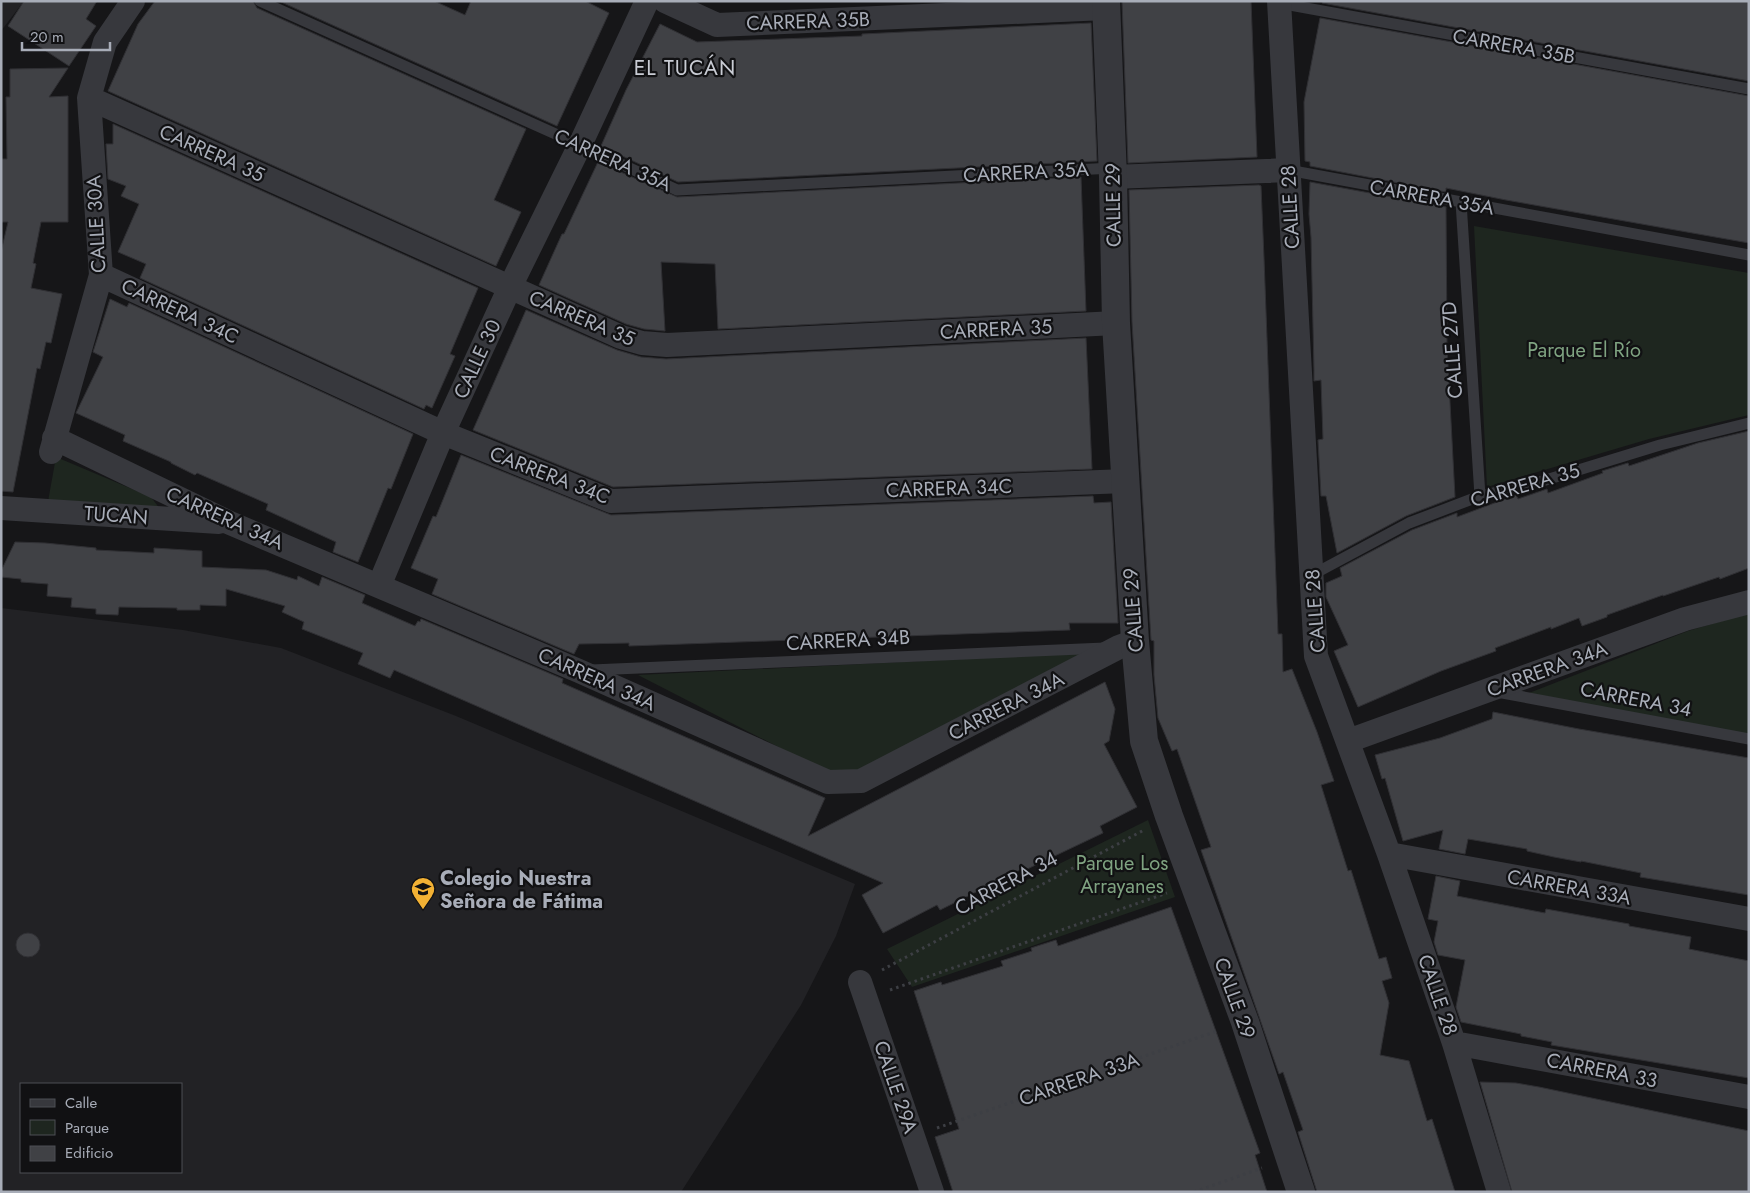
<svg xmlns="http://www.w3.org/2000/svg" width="1750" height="1193" font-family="Jost,sans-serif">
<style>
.built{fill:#222225;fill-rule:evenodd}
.green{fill:#1e261f}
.building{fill:#404145;stroke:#303034}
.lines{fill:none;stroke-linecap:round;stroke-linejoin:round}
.path{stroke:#3d3f44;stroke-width:3;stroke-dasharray:2.5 4;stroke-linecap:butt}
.service{stroke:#37383d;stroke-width:11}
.minor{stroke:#37383d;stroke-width:24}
.tertiary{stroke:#37383d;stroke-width:28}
.labels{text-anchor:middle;stroke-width:4.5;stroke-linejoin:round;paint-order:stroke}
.street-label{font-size:20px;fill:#a8adb8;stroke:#111113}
.park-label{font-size:20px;fill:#7fa381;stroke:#111113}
.poi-label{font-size:20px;font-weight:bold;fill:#a8adb8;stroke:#111113;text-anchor:start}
.neighbourhood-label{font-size:21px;letter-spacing:1px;fill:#c9ccd4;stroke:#111113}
</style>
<rect width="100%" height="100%" fill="#161618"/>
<path class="built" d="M1,1h23l-23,30z
M1,608l182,22 98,18 175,68 399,168 -19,52 -35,69 -120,187h-680zM21,1084h160v88h-160z"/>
<path class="green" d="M1474,226l275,47v142l-100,24 -162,48z
M56,457l95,40 12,16 -116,-6z
M1749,613v122l-220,-42 159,-62z
M1084,653l-224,119 -31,1 -191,-98z
M1148,820l27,77 -263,90 -25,-38z"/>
<path class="building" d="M24,1h73l-11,18 10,7 -27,40 -61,-40z
M155,1h98l4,7 269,121 -32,71 27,12 -25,54 -388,-175 30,-67z
M279,1h155l31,14 6,-14h114l24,12 -52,113z
M1122,1h129l6,156 -129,6z
M1323,1h426v80l-427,-78z
M1320,18l429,78v147l-243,-43 -60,-12v4l-136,-26v-4l-5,-1 -1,-59z
M1091,23l6,138 -419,21 -77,-36 25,-56 34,-66 37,18 165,-6v-2z
M68,68l-19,29 19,-1v126h-27l-8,41 3,1 -5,24 31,6 -11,49 -5,-1 -6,27 -3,-1 -24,124 -12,-1v-239l7,-30h-6v-63h5l-1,-62h4v-28z
M113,124l365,164 -28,66 5,2 -23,52 -6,-3 -2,4 -284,-131 6,-14 -28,-12 21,-48 -18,-8 5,-10 -18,-7 -2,-35h7z
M598,162l79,35 404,-20 5,134 -368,18 -3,-65 -54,-2 4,69 -21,-2 -18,-5 -87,-39 23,-51h2z
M1310,182l136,25 1,139 8,151 -49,19 -69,37 -11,-57h-5l-3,-56 5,-1 -2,-59 -7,1v-10l-3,-134 -2,-23z
M1259,185l2,1 3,72 14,376h4l1,38 9,-3 25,63 17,49 -13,4 27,86 3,-1 28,89 7,-2 6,21 -10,3 7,22 -9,52 29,6 18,60 5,-2 23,73h-138l-19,-60 5,-2 -20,-58 -4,2 -78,-224 10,-3 -34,-98 -5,2 -14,-33 -4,-43v-34l-3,-1 -19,-318 -3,-132z
M110,299l17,8 2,-4 284,131 -22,55 -3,-1 -30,74 -25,-10 3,-10 -70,-32 2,-6 -71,-31 -2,2 -24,-12v-1l-48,-21 2,-6 -49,-22 27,-56 -10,-5z
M526,310l91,40 24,7 25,2 420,-21 6,131 -479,18 -140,-57z
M1749,431v137l-29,11 -1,-2 -56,19v-1l-56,20v2l-25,9 -3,-8 -28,11v-2l-56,21 1,3 -55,20 -83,36 -24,-56 14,-6 -22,-48v-14l16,-7 -2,-8 72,-38 45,-17v4l59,-22 2,4 29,-10 1,4 55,-20 -1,-2 26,-8 1,3 69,-23z
M461,455l150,60 482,-19 1,7 17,-1 7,121h-49l1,7 -441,16v-3l-50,1 -5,10 -142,-60 6,-15 -27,-11 22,-52 3,1z
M15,542l30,1 51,5v2l58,3v-5l48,3v16l64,3 31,10 1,-4 21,10 3,-9 43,18 -3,8 53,23 3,-5 2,1 1,-3 142,60 -1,4 263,115 -17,38 297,-154 10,27 -6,32 -5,3 33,63 -37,19 3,7 -80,38 -1,-2 -82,41 -3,-5 -54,28 -21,-38 21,-12 -489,-213 -4,8 -32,-14 5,-11 -61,-24 2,-7 -22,-10 3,-6 -59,-17v17l-26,-1v5h-23v-2l-58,-1 -1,8 -22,-1v-5l-25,-2 1,-9 -25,-2 1,-12 -27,-2v-3l-20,-2v-6z
M1493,712l86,17 170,29v137l-109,-18 1,-4 -60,-12v1l-27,-5 -27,-6v-2l-59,-10 -3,15 -26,-5 4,-19 -40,11 -18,-63 -3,1 -7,-24 65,-17 52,-19z
M1436,876l24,5 -3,15 88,17 1,-4 83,15v2l62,11 -2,12 60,12v117l-198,-33 1,-3 -31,-6v-2l-60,-12 -5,-15 9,-47 -27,-5 -4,-13 4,-21 -10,-2z
M1171,907l89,246 -5,2 12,37h-314l-18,-55 24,-8 -45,-138 27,-9 1,3 61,-19 -2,-5 31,-10 -1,-3 25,-8 2,6z
M16 945a12 12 0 1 1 24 0a12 12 0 1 1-24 0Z
M1480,1082l36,1 23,4 210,44v61h-237z"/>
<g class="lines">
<path class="path" d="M882,970l262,-140
M890,990l277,-97
M937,1128l280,-97
M1194,1192l68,-24"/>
<path class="service" d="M260,1l320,144 97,45 436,-22
M1279,3l470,86
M1288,170l461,85
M1461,202l19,294
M1312,575l97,-52 71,-27 56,-13 124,-38 89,-22
M592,670l513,-22
M1497,692l252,47"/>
<path class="minor" d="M665,1l52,24 389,-17
M1279,1l37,655 73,198 65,189 45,149
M89,98l532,239 21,6 25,2 449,-22
M1113,177l175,-7
M101,275l342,158 168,68 515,-20
M54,438l176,85 349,148 249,111 33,-1 258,-134 16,-6
M51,452l50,-177 -12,-177 16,-56 28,-41
M1,508l218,14
M379,586l64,-153 67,-146 70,-142 67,-144
M1348,741l337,-122 64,-17
M1389,854l360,65
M860,982l72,210
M1454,1043l295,54"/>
<path class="tertiary" d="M1106,1l7,176 3,146 19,318 9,100 25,75 76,206 56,170"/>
</g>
<defs>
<g id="school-pin" transform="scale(1.25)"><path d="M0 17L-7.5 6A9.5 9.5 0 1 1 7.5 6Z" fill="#f2b134" stroke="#111113"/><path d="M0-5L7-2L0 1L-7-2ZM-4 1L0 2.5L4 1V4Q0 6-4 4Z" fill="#111"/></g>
</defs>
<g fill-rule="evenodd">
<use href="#school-pin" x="423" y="889"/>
</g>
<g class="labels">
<g class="street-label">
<text transform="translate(808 21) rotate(-2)" y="7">CARRERA 35B</text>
<text transform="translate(1514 46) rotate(10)" y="7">CARRERA 35B</text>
<text transform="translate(212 153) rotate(24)" y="7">CARRERA 35</text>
<text transform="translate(613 160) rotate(24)" y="7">CARRERA 35A</text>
<text transform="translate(1026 172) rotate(-3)" y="7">CARRERA 35A</text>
<text transform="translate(1432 197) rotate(10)" y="7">CARRERA 35A</text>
<text transform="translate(1113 205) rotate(-91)" y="7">CALLE 29</text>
<text transform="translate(1290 207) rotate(-93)" y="7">CALLE 28</text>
<text transform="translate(96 224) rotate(-93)" y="7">CALLE 30A</text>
<text transform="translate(180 311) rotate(25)" y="7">CARRERA 34C</text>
<text transform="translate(582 318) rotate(23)" y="7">CARRERA 35</text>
<text transform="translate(996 329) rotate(-3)" y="7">CARRERA 35</text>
<text transform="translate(1452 350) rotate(-94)" y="7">CALLE 27D</text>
<text transform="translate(477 359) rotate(-65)" y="7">CALLE 30</text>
<text transform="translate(550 475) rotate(21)" y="7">CARRERA 34C</text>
<text transform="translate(1525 485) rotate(-16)" y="7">CARRERA 35</text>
<text transform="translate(949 488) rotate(-2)" y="7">CARRERA 34C</text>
<text transform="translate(116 515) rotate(4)" y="7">TUCAN</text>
<text transform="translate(225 518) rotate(24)" y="7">CARRERA 34A</text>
<text transform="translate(1133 610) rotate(-94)" y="7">CALLE 29</text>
<text transform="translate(1315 611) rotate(-94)" y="7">CALLE 28</text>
<text transform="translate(848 640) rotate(-3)" y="7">CARRERA 34B</text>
<text transform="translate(1547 669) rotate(-20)" y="7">CARRERA 34A</text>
<text transform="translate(597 679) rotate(24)" y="7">CARRERA 34A</text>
<text transform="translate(1636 699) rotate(11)" y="7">CARRERA 34</text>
<text transform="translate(1006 706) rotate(-27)" y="7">CARRERA 34A</text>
<text transform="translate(1006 883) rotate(-28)" y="7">CARRERA 34</text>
<text transform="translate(1569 887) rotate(10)" y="7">CARRERA 33A</text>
<text transform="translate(1438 995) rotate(71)" y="7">CALLE 28</text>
<text transform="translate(1235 998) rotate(70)" y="7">CALLE 29</text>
<text transform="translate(1602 1070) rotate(11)" y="7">CARRERA 33</text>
<text transform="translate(1079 1079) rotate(-19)" y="7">CARRERA 33A</text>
<text transform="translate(896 1087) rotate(71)" y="7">CALLE 29A</text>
</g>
<g class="park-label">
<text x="1584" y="357">Parque El Río</text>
<text x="1122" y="870">Parque Los<tspan x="1122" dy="23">Arrayanes</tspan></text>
</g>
<g class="poi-label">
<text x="440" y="885">Colegio Nuestra<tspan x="440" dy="23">Señora de Fátima</tspan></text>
</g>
<g class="neighbourhood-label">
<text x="685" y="75">EL TUCÁN</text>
</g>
</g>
<rect width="1750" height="1193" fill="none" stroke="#a8adb8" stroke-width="5"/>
<rect x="20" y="1083" width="162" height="90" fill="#111113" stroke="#4d4f55"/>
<rect x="30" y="1099" width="25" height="8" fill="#37383d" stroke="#4d4f55"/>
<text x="65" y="1108" font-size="15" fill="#a8adb8">Calle</text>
<rect x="30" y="1120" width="25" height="15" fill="#1e261f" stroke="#4d4f55"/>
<text x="65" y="1133" font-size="15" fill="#a8adb8">Parque</text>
<rect x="30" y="1146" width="25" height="15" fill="#404145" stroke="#4d4f55"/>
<text x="65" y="1158" font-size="15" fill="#a8adb8">Edificio</text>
<path d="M22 42v8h88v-8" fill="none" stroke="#a8adb8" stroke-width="2.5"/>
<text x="30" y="42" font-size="15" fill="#a8adb8" stroke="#111113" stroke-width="4" paint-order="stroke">20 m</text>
</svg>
